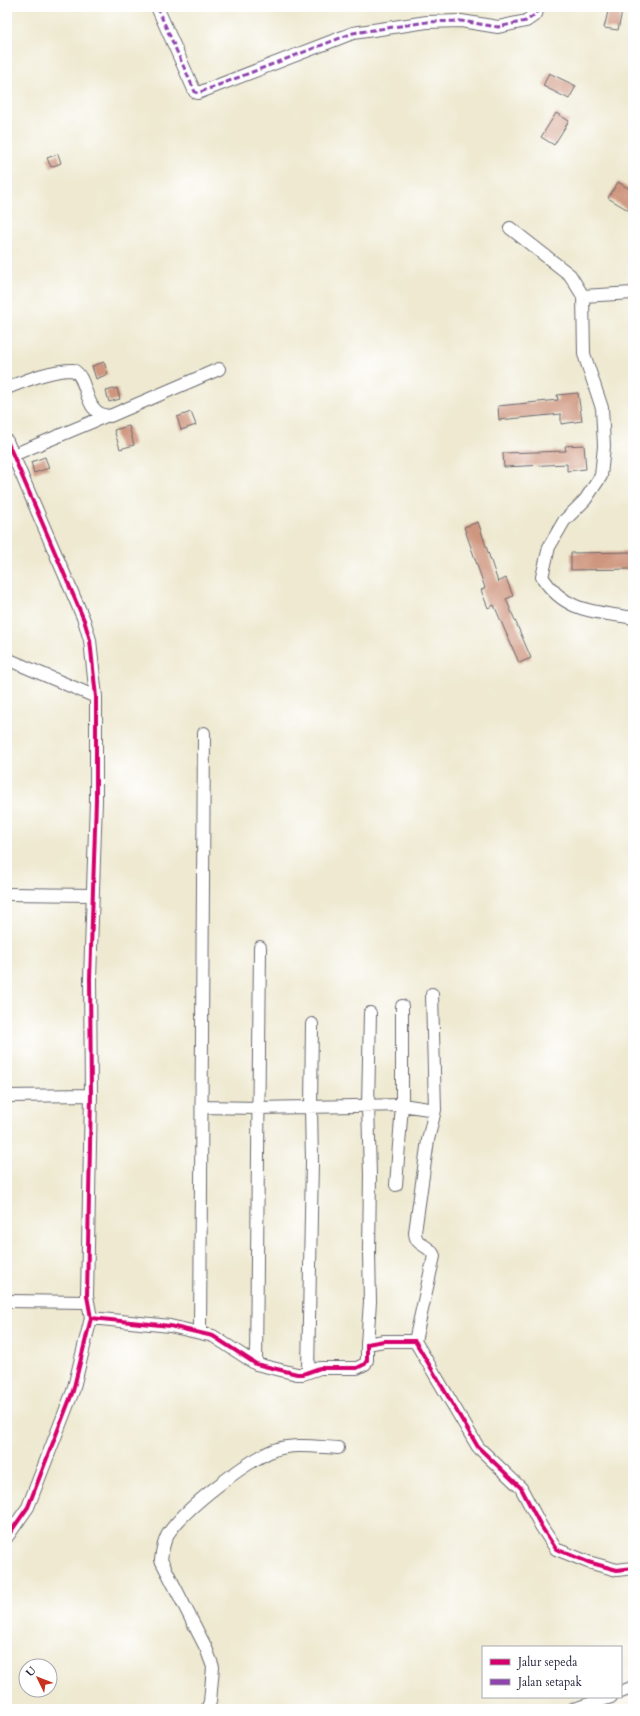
<svg xmlns="http://www.w3.org/2000/svg" width="640" height="1716" font-family="Cardo,serif">
<style>
.building{fill:#cf967f}
.lines{fill:none;stroke-linecap:round;stroke-linejoin:round}
.minor-casing{stroke:#69686f;stroke-width:14}
.minor{stroke:#fff;stroke-width:12}
.quiet{stroke:#8e44ad;stroke-width:3;stroke-dasharray:6 3;stroke-linecap:butt}
.cycleway-casing{stroke:#fff;stroke-width:6}
.cycleway{stroke:#d6006c;stroke-width:4}
</style>
<rect width="100%" height="100%" fill="#fff"/>
<filter id="ink" filterUnits="userSpaceOnUse"><feTurbulence type="fractalNoise" baseFrequency=".025" numOctaves="2"/><feDisplacementMap in="SourceGraphic" scale="8" xChannelSelector="R" yChannelSelector="G"/><feConvolveMatrix kernelMatrix="1 2 1 2 8 2 1 2 1" color-interpolation-filters="sRGB"/></filter>
<filter id="wash" filterUnits="userSpaceOnUse"><feTurbulence type="fractalNoise" baseFrequency=".012" numOctaves="4" result="noise"/><feDisplacementMap in="SourceGraphic" scale="16" xChannelSelector="R" yChannelSelector="G"/><feGaussianBlur stdDeviation="0.9" result="paint"/><feColorMatrix in="noise" values="0 0 0 0 0 0 0 0 0 0 0 0 0 0 0 0 0 1.4 0 .05"/><feComposite in="paint" operator="in"/></filter>
<g filter="url(#wash)">
<rect width="100%" height="100%" fill="#eee9d0"/>
<g id="blocks">
<path class="building" d="M609,7h14l-5,23 -14,-2z
M549,73l27,13 -7,13 -26,-13z
M556,113l13,8 -15,24 -13,-8z
M58,154l3,9 -10,4 -4,-9z
M618,182l15,9v22l-25,-15z
M104,362l4,12 -12,5 -4,-13z
M117,388l3,11 -11,3 -3,-11z
M578,393l4,28 -21,3v-10l-62,6 -1,-14 60,-6 -1,-5z
M191,412l5,13 -15,5 -4,-13z
M129,426l5,19 -14,4 -6,-19z
M584,445l2,24 -19,2v-7l-63,3 -1,-14 63,-2 -1,-5z
M45,457l4,11 -15,5 -3,-11z
M478,522l20,60 8,-4 7,18 -7,3 25,59 -12,5 -25,-58 -6,3 -7,-18 4,-2 -21,-61z
M633,552v17l-62,1v-17z"/>
</g>
</g>
<g filter="url(#ink)">
<use href="#blocks" fill-opacity="0" stroke="#69686f" stroke-width="1"/>
<g class="lines">
<g class="minor-casing">
<path id="minor" d="M157,7l38,85 3,1 155,-60 74,-11 34,-1 37,6 28,-6 10,-7 2,-7
M510,228l60,47 13,21
M633,293l-50,3 1,58 18,54 2,38 -3,30 -16,24 -21,21 -15,26 -7,30c24,36 52,34 91,41
M7,388c20,-8 44,-18 66,-18 17,8 9,45 37,46l109,-47
M7,441l77,179 6,20 6,57v103l-6,179 1,116 -4,201 4,22 -18,73 -45,116 -21,30
M13,455l93,-39
M7,659l89,38
M7,894l86,1
M7,1096l84,-1
M202,1107l56,1 144,-3 33,5
M396,1185l6,-80v-99
M7,1301l81,1
M91,1318l79,8 43,10 43,28 41,10h6l17,-6h37l8,-4 2,-4v-16l17,-3h31l63,106 43,41 20,38 15,23 32,13 29,8 16,-2
M200,1333l4,-600
M415,1341l19,-85c-4,-12 -19,-9 -19,-24l13,-92 7,-30 -3,-116
M367,1344l3,-42 -1,-49 1,-79 -2,-68 2,-93
M256,1364l4,-417
M308,1372l4,-210 -1,-55 1,-83
M621,1692l12,-5
M207,1709l3,-7 3,-35 -7,-19 -45,-88c1,-9 2,-17 7,-26 17,-26 77,-72 106,-84 20,-7 43,-3 64,-2
M574,1709l37,-12"/>
</g>
<use href="#minor" class="minor"/>
<path class="quiet" d="M157,7l38,85 3,1 155,-60 74,-11 34,-1 37,6 28,-6 10,-7 2,-7"/>
<g class="cycleway-casing">
<path id="cycleway" d="M7,441l77,179 6,20 6,57v103l-6,179 1,116 -4,201 4,22 -18,73 -45,116 -21,30
M91,1318l79,8 43,10 43,28 41,10h6l17,-6h37l8,-4 2,-4v-16l17,-3h31l63,106 43,41 20,38 15,23 32,13 29,8 16,-2"/>
</g>
<use href="#cycleway" class="cycleway"/>
</g>
</g>
<rect width="640" height="1716" fill="none" stroke="#fff" stroke-width="24"/>
<rect x="482" y="1646" width="140" height="52" fill="#ffffff" stroke="#a7a7b1"/>
<rect x="490" y="1659" width="20" height="6" fill="#d6006c" stroke="#a7a7b1"/>
<text x="518" y="1666" font-size="12" fill="#22223b">Jalur sepeda</text>
<rect x="490" y="1679" width="20" height="6" fill="#8e44ad" stroke="#a7a7b1"/>
<text x="518" y="1686" font-size="12" fill="#22223b">Jalan setapak</text>
<g transform="translate(38 1678) rotate(313)"><circle r="19" fill="#ffffff" stroke="#a7a7b1"/>
<path d="M0-3L7 15L0 10L-7 15Z" fill="#c8321e"/>
<text y="-6" font-size="11" font-weight="bold" text-anchor="middle" fill="#22223b">U</text>
</g>
</svg>
